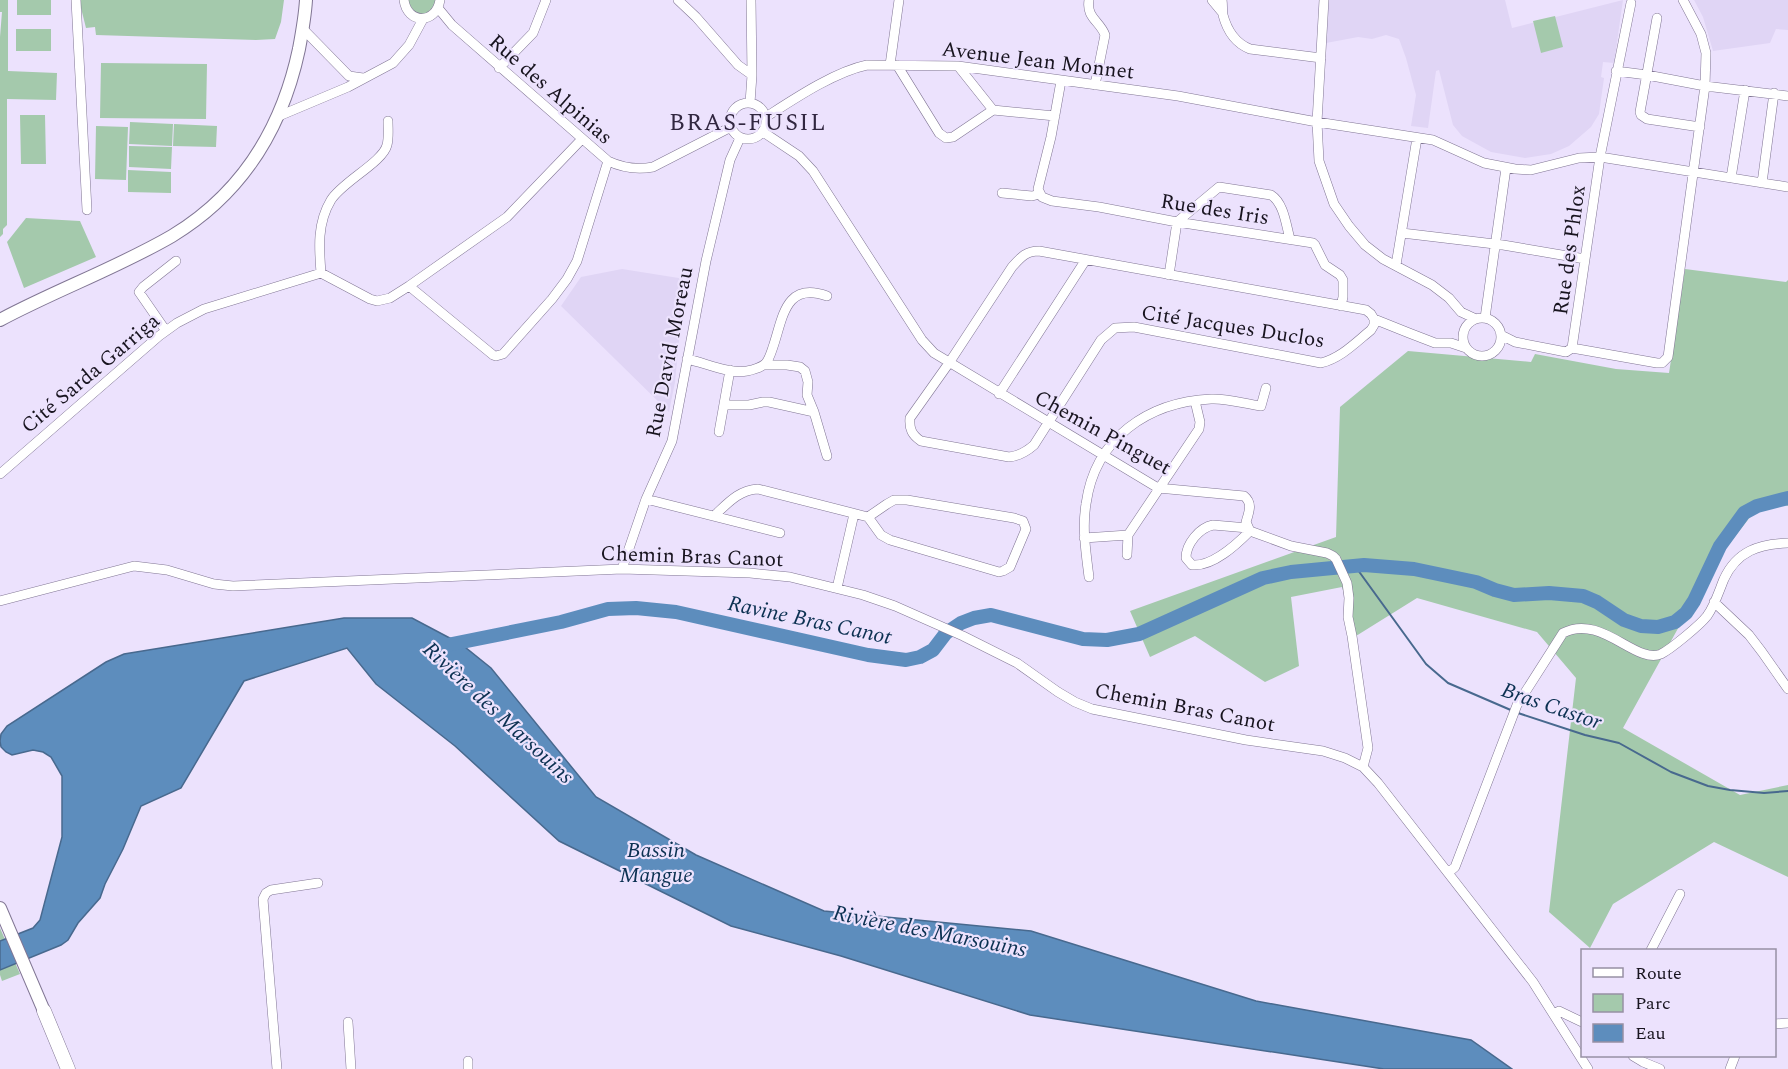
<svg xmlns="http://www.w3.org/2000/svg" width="1788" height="1069" font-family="Spectral,serif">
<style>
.built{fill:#e0d5f5}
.green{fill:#a4c9ac}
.water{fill:#5d8dbd;stroke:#48698e;stroke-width:1.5}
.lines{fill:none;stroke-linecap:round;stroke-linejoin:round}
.stream{stroke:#48698e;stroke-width:2}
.river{stroke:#5d8dbd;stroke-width:14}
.minor-casing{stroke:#817694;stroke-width:10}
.major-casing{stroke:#817694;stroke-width:14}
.highway-casing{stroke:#817694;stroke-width:15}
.minor{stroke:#fff;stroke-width:9}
.major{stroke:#fff;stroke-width:12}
.highway{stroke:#fff;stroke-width:14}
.labels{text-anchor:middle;stroke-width:4.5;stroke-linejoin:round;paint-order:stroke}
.street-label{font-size:21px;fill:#18141f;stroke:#ece2fd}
.water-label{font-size:22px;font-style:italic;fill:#0c3152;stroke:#ece2fd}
.quarter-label{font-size:24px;letter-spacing:1.5px;fill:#312740;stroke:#ece2fd}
</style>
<rect width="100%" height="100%" fill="#ece2fd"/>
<path class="built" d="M1329,0h176l7,28 111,-28 -9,63 -11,-1 -2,15 3,1 -5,36 -8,13 -22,19 -18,8 -26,4 -34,-6 -29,-16 -9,-11 -14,-55 -3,1 -8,57 -17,-2 5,-31 -10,-37 -7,-19 -13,-4 -14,4 -14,-2 -32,6z
M1694,0h94v30l-12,-1 -6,14 -57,8 -10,-34z
M622,269l63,10 -10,103 -6,30 -108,-106 20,-29z"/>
<path class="green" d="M0,0h8v71l49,2 -1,27 -49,-1v126l-4,4v5l-3,3v-200l2,-25h-2z
M17,0h34v15h-34z
M79,0h205l-3,22 -6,17 -19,1 -160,-5 -1,-8 -9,1z
M408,0h28c-5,18 -23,19 -28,0z
M1555,16l8,31 -22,6 -8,-32z
M16,29h35v22h-35z
M101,63l106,1 -1,55 -106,-1z
M20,115h25l1,49h-25z
M130,122l43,2 -1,22 -43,-2z
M174,124l43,2 -1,21 -43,-1z
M96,126l32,1 -2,53 -31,-1z
M129,146l43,1 -1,22 -42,-2z
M128,170l43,2v21l-43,-1z
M26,218l54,3 16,36 -72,31 -17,-46z
M1685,269l101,13 2,-2v226l-3,-1 -31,7 -41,53 -90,163 117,67 48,-10v92l-74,-35 -101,62 -23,44 -41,-36 27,-234 -39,-46 -120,-34 -61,38 -14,-49 -51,10 8,69 -34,16 -70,-46 -45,21 -20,-46 206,-74 4,-130 68,-56 123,11 4,-8 81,15 53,4z
M0,928l20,46 -18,7 -2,-6z"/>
<path class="water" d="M344,618h68l49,26 30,24 105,129 100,58 128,56 207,20 225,70 215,39 41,29h-128l-354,-54 -189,-59 -110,-30 -172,-85 -104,-95 -79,-62 -29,-36 -103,33 -63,107 -40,18 -18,43 -18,35 -5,14 -22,25 -10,17 -7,5 -61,25v-29l33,-13 7,-8 22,-83v-61l-11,-19 -8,-5 -10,-2 -21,5 -6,-3 -5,-5 -1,-6 1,-7 6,-8 99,-64 18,-8z"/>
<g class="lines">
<path class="stream" d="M1355,566l71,98 22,19 65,28
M1518,713l67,22 34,8 52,29 37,14 22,4 34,3 24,-2"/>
<path class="river" d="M442,646l119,-24 47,-13 28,-1 40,4 192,43 38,5 14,-3 13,-7 13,-17 15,-10 13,-5 17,-3 92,24 24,1 32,-6 124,-56 28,-6 73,-7 50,4 62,13 19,8 19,5 35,-2 34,3 14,6 27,18 17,6 17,1 17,-5 11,-9 8,-12 26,-55 24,-33 13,-7 31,-8"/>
<g class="minor-casing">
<path id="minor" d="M76,0l11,210
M404,0c3,24 32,25 36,0
M678,0l18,17 42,48 14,10
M1089,0c-3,18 11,21 16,35l-10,50
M1212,0l10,12
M1222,0c1,5 0,10 1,15 4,15 12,28 27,34l71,9
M1324,0l-7,122 2,39 15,43 15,22 16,19 18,14 49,26 17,13 12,14 15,7
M438,8l14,17 156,136c15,7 29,9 45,6l78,-40
M1657,18l-17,94 1,3 6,4 53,8
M303,29l46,47 14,2
M890,65l9,-65
M897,65l42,68 7,5 7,-1 40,-27 62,6
M958,66l35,44
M499,68l34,-35 13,-33
M1616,71l31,4 58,11 83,10
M1061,81l-10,56 -13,52 4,8 10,4 47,6 78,15 136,21 2,2 10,20 15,10 3,5v17l-2,9
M750,103l2,-28 -1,-75
M730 121a18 18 0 1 1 36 0a18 18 0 1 1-36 0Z
M279,116l69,-29 45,-24 16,-18 14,-26
M766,117c28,-18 68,-45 101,-52l91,1 220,30 139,26 116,18 51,23 31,6 16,1 48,-12 21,-1 188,30
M763,132l36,24 14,15 109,169 12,13 224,135 86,8c9,7 5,16 2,26l4,9 41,15 36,7 6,3 3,3 11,24 2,15 -1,19 4,19 16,112 -5,19
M1731,178l14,-88
M1762,183l12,-90
M1002,193l30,3 8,-2
M1402,233l101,12 82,14
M1396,265l21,-127
M321,273c-2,-25 -4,-50 10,-73 11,-18 52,-38 56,-55 2,-7 1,-16 1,-24
M1169,275l8,-53 42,-35 52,8c13,8 15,30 19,44
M409,286l84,69 3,1 7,-2 49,-55 15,-20 10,-18 31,-100
M1463 337a19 19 0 1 1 38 0a19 19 0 1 1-38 0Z
M1485,318l21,-150
M1374,319v6l-3,5c-16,13 -30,28 -50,33l-187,-36 -19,1 -14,12 -67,105c-8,7 -15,11 -25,12l-88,-16c-9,-6 -12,-12 -11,-23l39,-55 63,-96c9,-10 14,-16 27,-16l327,59 5,4 3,5 35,14 26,10h16l15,5
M166,331l-27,-39 4,-5 33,-26
M1501,335l14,7 51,10 6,-4
M1572,348l85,15h5l6,-6 37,-271 1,-33 -5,-19 -18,-34
M1572,348l28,-191 31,-154
M687,359c19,4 41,15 60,12 5,-1 14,-4 18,-7 4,-4 6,-11 8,-17 10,-29 12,-66 54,-51
M764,365h23l13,2 5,4 3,11 -1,13 7,17 13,44
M999,394l86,-133
M724,405h25l14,-3h6l45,10
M719,432l11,-62
M0,474l159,-138 18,-13 27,-14 117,-36 49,26 7,2 13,-3 19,-12 98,-69 74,-77
M646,499l134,34
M894,500h13l107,18 9,3 3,8 -16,38 -7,4 -4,1 -109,-32 -9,-5 -13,-18 19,-13z
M715,515c13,-12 24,-25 43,-26l110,28
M1248,528l-35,-3c-14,3 -27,19 -27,33l6,7c21,2 45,-21 58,-34
M1084,538l44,-3
M1127,555l1,-20 71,-106 1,-7 -5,-21
M622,569l24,-70 26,-58 34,-180 24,-101 10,-22
M1089,577c-3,-24 -7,-49 -3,-73 9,-66 62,-102 125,-105 16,-1 34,5 50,7l5,-18
M837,588l17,-74
M0,601l134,-35 33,4 47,14 19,2 389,-17 128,4 40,4 73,18 32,11 68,30 54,27 41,29 17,10 17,7 154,31 77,11 22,7 18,9 15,16 155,199 55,87
M1714,602l35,33 13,17 26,37
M1448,873l7,-6 62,-162 46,-72c38,-20 73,32 98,21 10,-5 39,-29 46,-38 8,-11 12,-25 17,-37 13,-28 35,-35 64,-36
M1651,950l29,-56
M1554,1014l5,-3 23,11
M348,1022l3,47
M1774,1024l14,-1
M1633,1056l10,6 17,7
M277,1069l-14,-170 3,-6 5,-3 47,-7
M468,1069v-8
M1730,1069l5,-13"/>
</g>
<g class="major-casing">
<path id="major" d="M0,320c56,-30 117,-52 172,-84 71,-43 110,-107 127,-187 3,-16 6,-32 7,-49
M0,908l44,103"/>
</g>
<g class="highway-casing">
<path id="highway" d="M44,1011l24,58"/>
</g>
<use href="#minor" class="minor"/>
<use href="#major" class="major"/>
<use href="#highway" class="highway"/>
</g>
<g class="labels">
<g class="street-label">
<text transform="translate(1038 60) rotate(7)" y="7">Avenue Jean Monnet</text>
<text transform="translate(551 89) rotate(41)" y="7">Rue des Alpinias</text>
<text transform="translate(1215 209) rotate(9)" y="7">Rue des Iris</text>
<text transform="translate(1569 250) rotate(-82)" y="7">Rue des Phlox</text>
<text transform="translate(1233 326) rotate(9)" y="7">Cité Jacques Duclos</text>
<text transform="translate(669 352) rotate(-79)" y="7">Rue David Moreau</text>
<text transform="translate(90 373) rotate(-40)" y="7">Cité Sarda Garriga</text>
<text transform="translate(1103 432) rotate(29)" y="7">Chemin Pinguet</text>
<text transform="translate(692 556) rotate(2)" y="7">Chemin Bras Canot</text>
<text transform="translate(1185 707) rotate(11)" y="7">Chemin Bras Canot</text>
</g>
<g class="water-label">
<text transform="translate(810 619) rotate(12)" y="8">Ravine Bras Canot</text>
<text transform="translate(1552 705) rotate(19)" y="8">Bras Castor</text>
<text transform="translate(499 712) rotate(43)" y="8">Rivière des Marsouins</text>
<text x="656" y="857">Bassin<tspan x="656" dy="25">Mangue</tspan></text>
<text transform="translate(930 930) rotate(11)" y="8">Rivière des Marsouins</text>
</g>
<g class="quarter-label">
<text x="748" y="130">BRAS-FUSIL</text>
</g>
</g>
<rect x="1581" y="949" width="195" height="108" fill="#ece2fd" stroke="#9790a4" stroke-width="1.5"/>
<rect x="1593" y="968" width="30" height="9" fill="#ffffff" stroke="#9790a4" stroke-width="1.5"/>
<text x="1635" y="979" font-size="18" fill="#18141f">Route</text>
<rect x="1593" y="994" width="30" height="18" fill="#a4c9ac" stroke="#9790a4" stroke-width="1.5"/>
<text x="1635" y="1009" font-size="18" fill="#18141f">Parc</text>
<rect x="1593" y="1024" width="30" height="18" fill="#5d8dbd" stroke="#9790a4" stroke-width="1.5"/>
<text x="1635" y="1039" font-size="18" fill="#18141f">Eau</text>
</svg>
